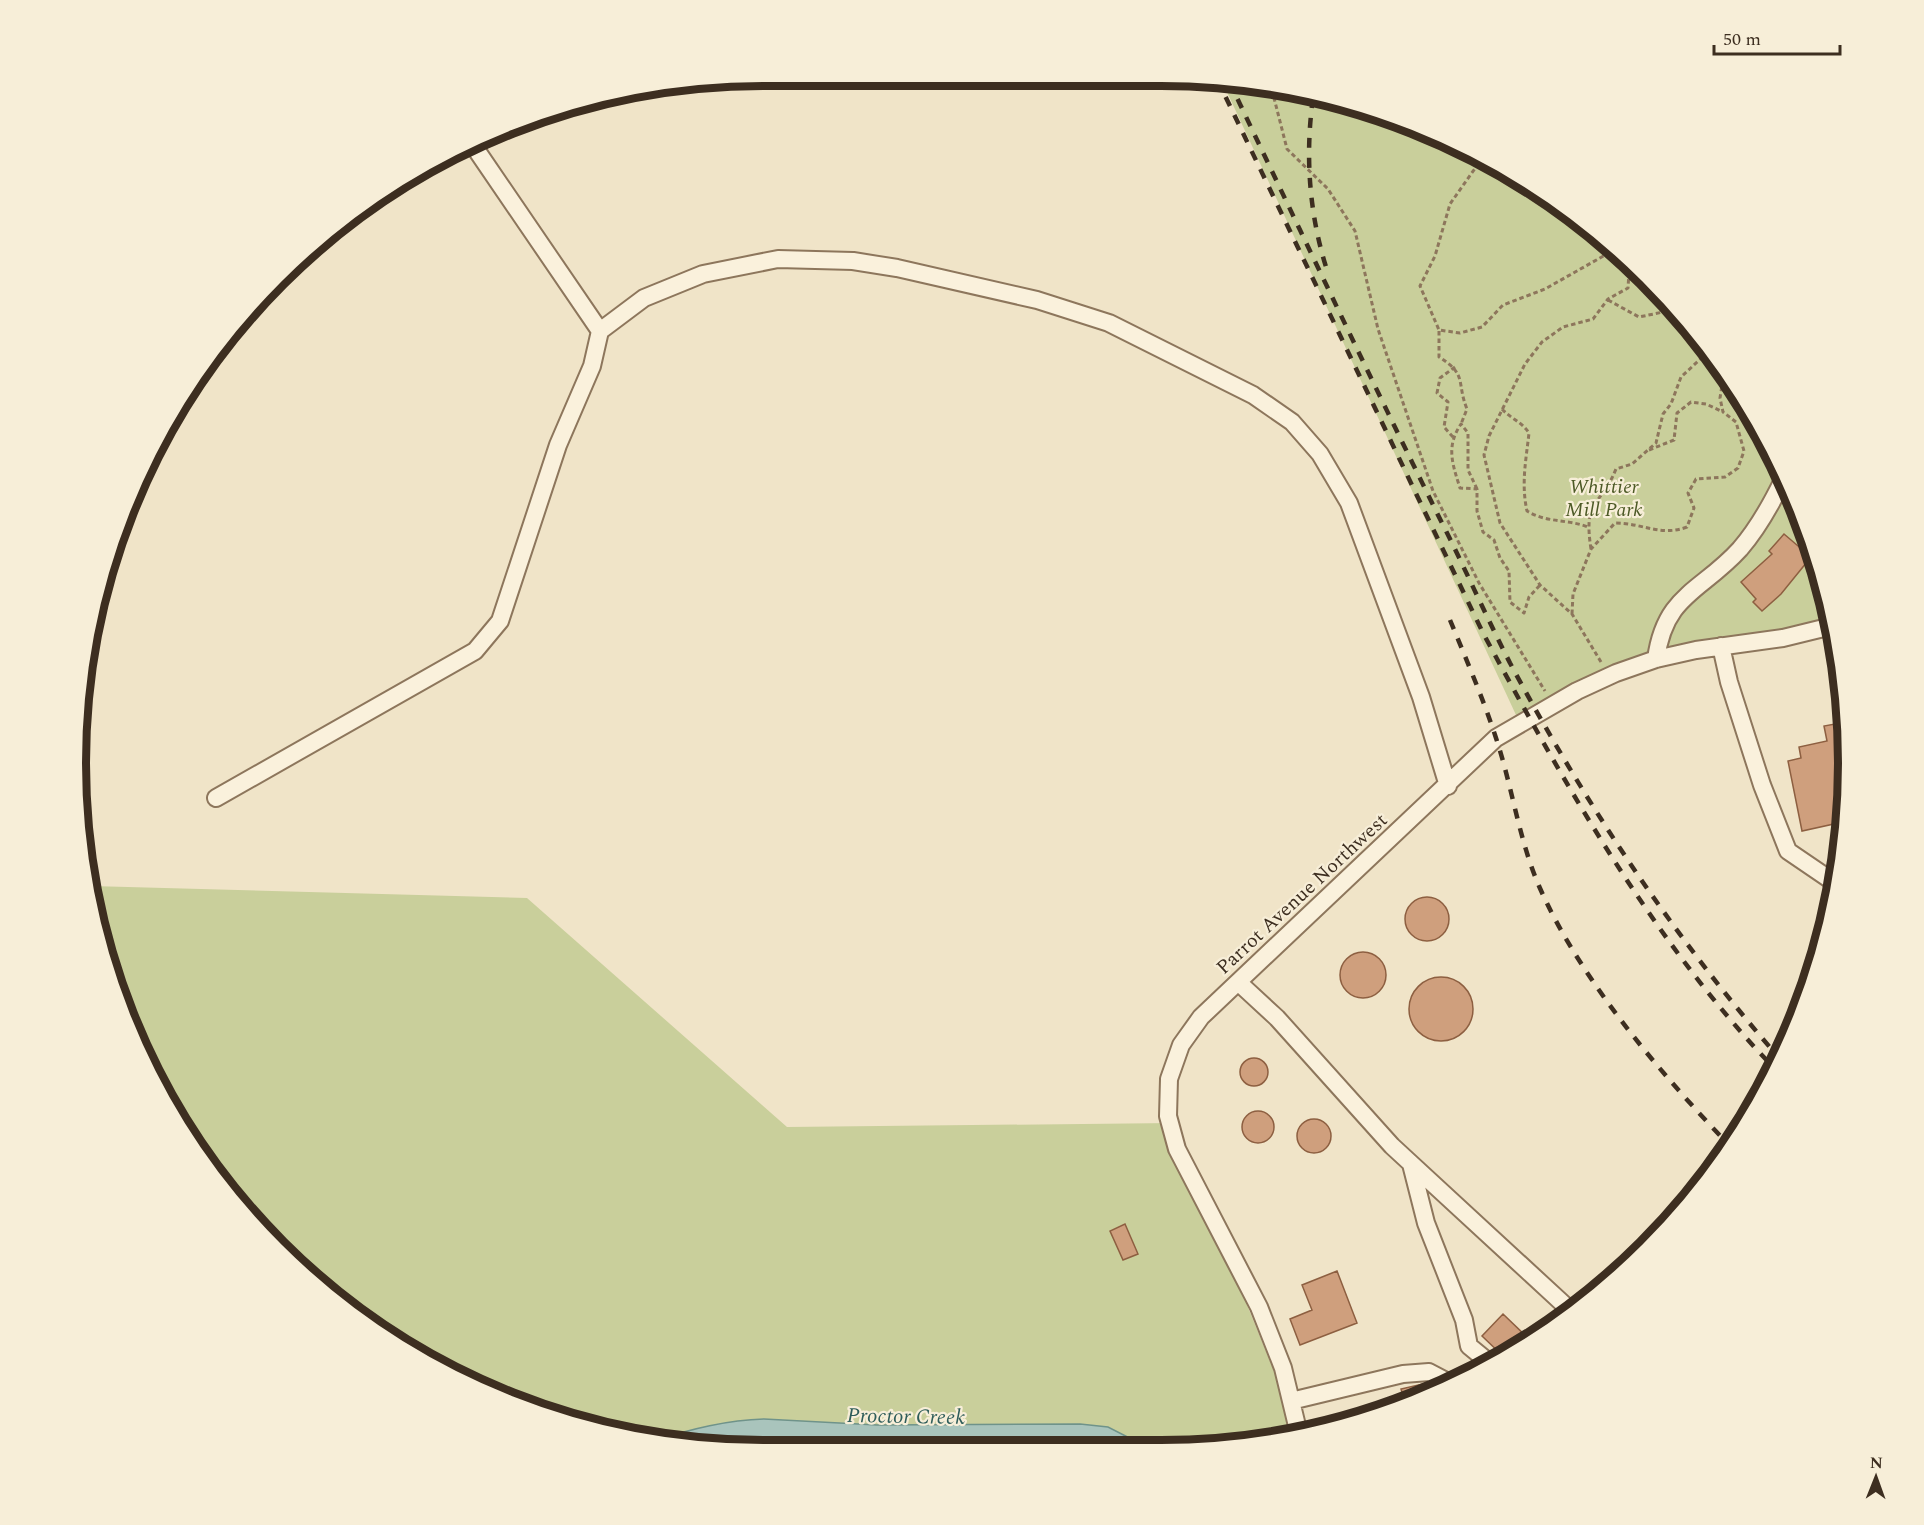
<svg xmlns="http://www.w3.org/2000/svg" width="1924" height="1525" font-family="Spectral,serif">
<rect width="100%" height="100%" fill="#f0e4c8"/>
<path fill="#c9cf9b" d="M1221 79 1383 112 1506 167 1615 245 1679 309 1757 418 1812 541 1831 621 1659 660 1516 715Z
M91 886 527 898 787 1127 1173 1123 1298 1430 1207 1448 762 1450 629 1437 499 1398 380 1334 246 1216 167 1107 99 941Z"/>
<path fill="#a9c4bc" stroke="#6f938a" stroke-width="1.5" d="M764 1419 877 1425 1080 1424 1108 1427 1151 1449 864 1444 745 1439 715 1445 656 1440C692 1429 727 1420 764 1419Z"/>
<path fill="#cf9f7d" stroke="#8d5f41" stroke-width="1.5" d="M1784 534 1811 557 1781 594 1762 611 1753 602 1756 599 1741 582 1772 554 1769 551Z
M1840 723 1846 749 1848 807 1839 851 1834 824 1802 831 1788 761 1801 758 1799 747 1827 741 1824 726Z
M1405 919a22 22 0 1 1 44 0a22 22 0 1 1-44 0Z
M1340 975a23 23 0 1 1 46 0a23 23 0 1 1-46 0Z
M1409 1009a32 32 0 1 1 64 0a32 32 0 1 1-64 0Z
M1240 1072a14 14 0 1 1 28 0a14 14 0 1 1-28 0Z
M1242 1127a16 16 0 1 1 32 0a16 16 0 1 1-32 0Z
M1297 1136a17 17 0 1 1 34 0a17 17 0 1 1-34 0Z
M1125 1224 1138 1254 1123 1260 1110 1231Z
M1337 1271 1357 1323 1300 1345 1290 1319 1312 1310 1302 1285Z
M1503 1314 1530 1340 1505 1358 1482 1336Z
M1427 1383 1438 1388 1405 1403 1401 1389Z"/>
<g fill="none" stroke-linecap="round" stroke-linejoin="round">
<g stroke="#8d765c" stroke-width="20">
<path id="minor" d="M473 145 600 331
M1721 646 1729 682 1762 785 1788 851 1835 883
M1656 659C1665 594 1701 592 1740 549 1759 527 1772 503 1784 478
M216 798 475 651 500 621 558 445 592 366 600 331 644 298 703 274 778 259 853 261 897 268 1037 300 1109 323 1253 395 1292 422 1320 454 1349 503 1421 697 1448 786
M1238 982 1277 1018 1392 1146 1571 1311
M1411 1164 1426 1223 1464 1320 1469 1346 1491 1364
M1291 1401 1403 1374 1429 1372 1450 1383
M1298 1430 1283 1368 1259 1307 1177 1149 1168 1116 1169 1079 1181 1045 1201 1017 1496 738 1577 691 1616 673 1656 659 1696 650 1783 638 1832 626"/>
</g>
<path stroke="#8d765c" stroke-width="3" stroke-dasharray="4.5 3" stroke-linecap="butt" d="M1272 90 1287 149 1328 189 1355 231 1378 329 1433 491 1479 583 1545 691
M1483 157 1450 204 1435 256 1420 286 1439 330 1460 333 1482 327 1503 305 1545 289 1607 254
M1608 300 1639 317 1678 309
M1439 331V357C1468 375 1456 382 1467 409L1461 424
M1502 409C1511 419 1521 421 1529 433 1526 460 1521 484 1527 511 1547 523 1567 519 1588 527
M1453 437 1444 427 1448 402 1437 393 1440 378 1455 367
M1649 450 1674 440 1677 413 1691 402 1706 404 1723 412
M1477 489 1468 470V433L1461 424C1446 446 1452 463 1460 488L1477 489V511L1483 532 1494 540 1500 558 1509 571 1510 602 1524 613 1529 597 1540 585
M1591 549C1583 498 1600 508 1616 469L1632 464 1656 443 1663 414 1671 404 1681 377 1709 351
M1572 614 1573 594 1591 549 1615 523C1643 523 1660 537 1687 527L1694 508 1688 493 1696 479 1725 477 1738 468 1744 451 1736 422 1723 412 1720 398 1724 373
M1601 662 1572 614 1540 585 1500 523 1484 455 1489 436 1525 364 1542 342 1563 327 1593 319 1608 299 1628 288 1629 272 1607 254 1619 250"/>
<use href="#minor" stroke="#faf1dc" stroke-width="16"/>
<path stroke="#3d2e20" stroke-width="4.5" stroke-dasharray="10 10" stroke-linecap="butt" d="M1217 79 1483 633C1565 785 1655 945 1776 1070
M1229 81C1298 226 1367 371 1438 515 1463 564 1485 614 1510 663 1586 805 1674 938 1781 1060
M1313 98C1305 155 1309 214 1327 270
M1450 620C1466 659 1483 698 1496 738 1512 786 1519 840 1539 886 1579 978 1660 1073 1729 1145"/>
</g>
<g text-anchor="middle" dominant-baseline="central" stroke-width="4.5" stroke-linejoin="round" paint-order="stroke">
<g font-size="20" font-style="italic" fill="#4d5a26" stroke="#f7eed8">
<text x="1604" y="487">Whittier<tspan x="1604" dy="23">Mill Park</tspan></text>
</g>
<g font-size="20" fill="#3d2e20" stroke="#f7eed8">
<text transform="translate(1302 894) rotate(-43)">Parrot Avenue Northwest</text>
</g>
<g font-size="21" font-style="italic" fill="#2f5d5a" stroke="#f7eed8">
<text transform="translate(906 1417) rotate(1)">Proctor Creek</text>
</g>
</g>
<path d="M0 0H1924V1525H0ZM763 86H1161A677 677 0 0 1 1838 763V763A677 677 0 0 1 1161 1440H763A677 677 0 0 1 86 763V763A677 677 0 0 1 763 86Z" fill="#f7eed8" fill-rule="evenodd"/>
<path fill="none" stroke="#3d2e20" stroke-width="8" d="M763 86H1161A677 677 0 0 1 1838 763V763A677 677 0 0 1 1161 1440H763A677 677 0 0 1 86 763V763A677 677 0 0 1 763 86Z"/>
<g transform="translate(1876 1477) rotate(1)" stroke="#f7eed8" stroke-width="4.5" paint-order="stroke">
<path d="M0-4.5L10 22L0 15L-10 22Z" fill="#3d2e20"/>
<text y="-9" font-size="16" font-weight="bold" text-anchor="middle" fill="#3d2e20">N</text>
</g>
<path d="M1714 45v9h126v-9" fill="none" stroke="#3d2e20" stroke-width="3"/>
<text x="1723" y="45" font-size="18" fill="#3d2e20" stroke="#f7eed8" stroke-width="4.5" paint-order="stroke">50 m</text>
</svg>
